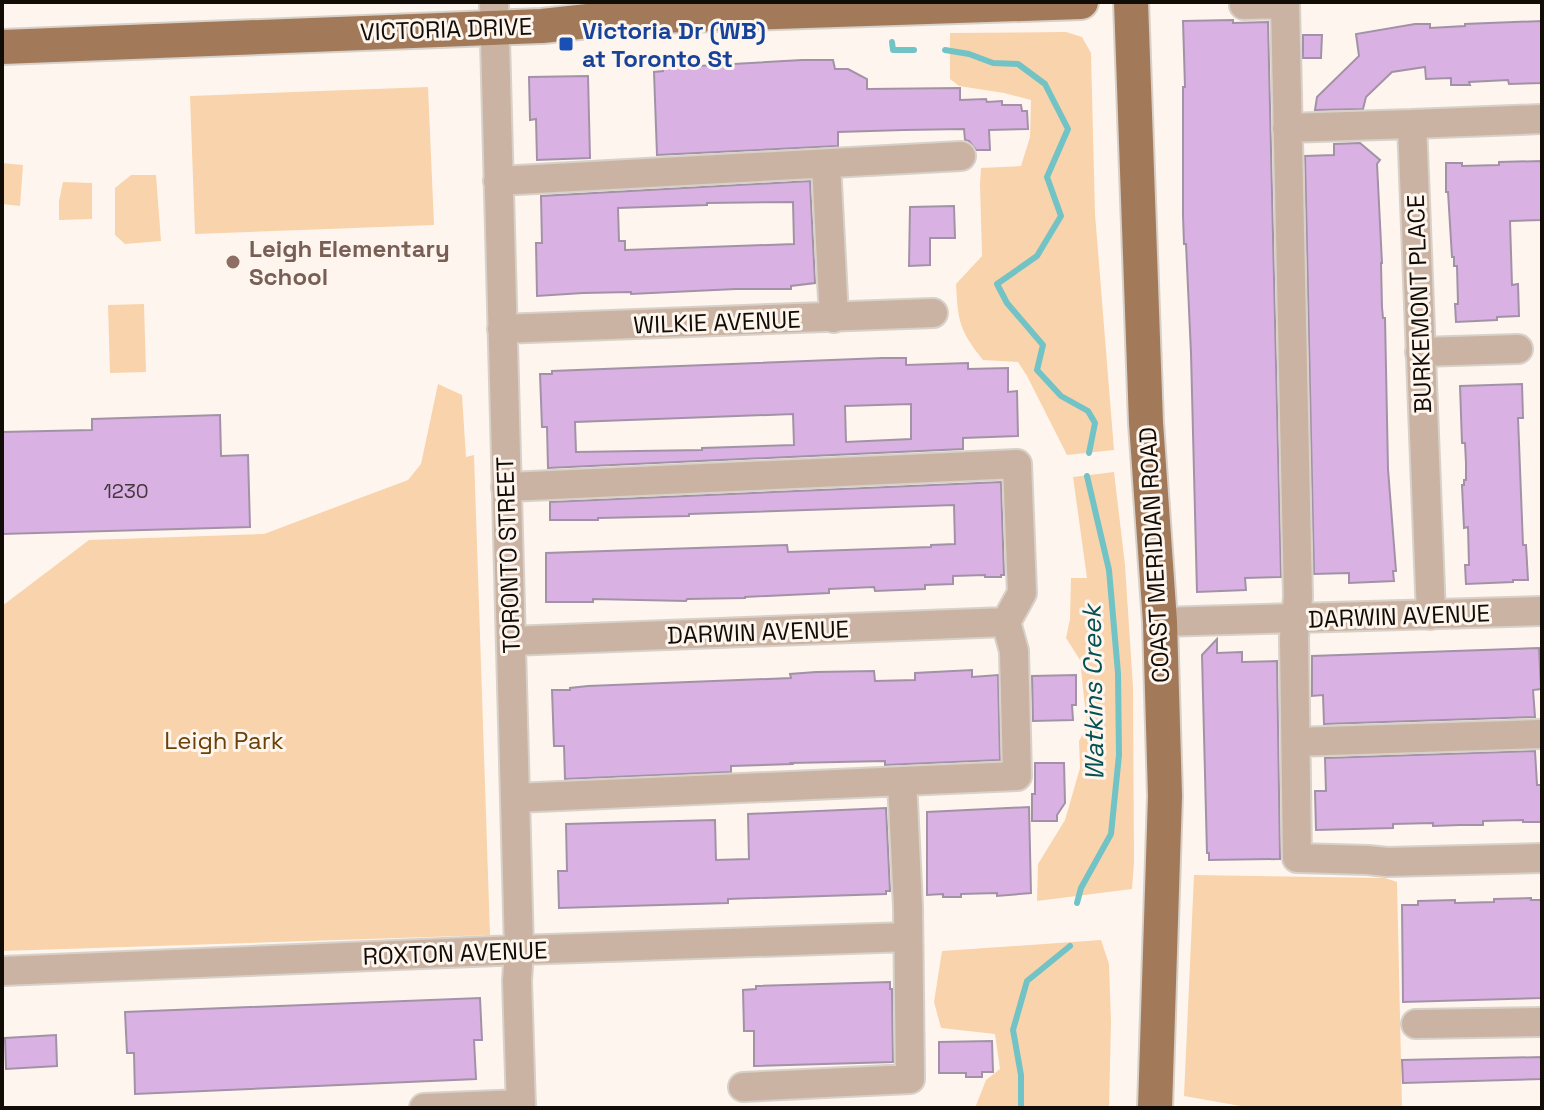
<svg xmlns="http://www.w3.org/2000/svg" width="1544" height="1110" font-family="'Space Grotesk',sans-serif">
<rect width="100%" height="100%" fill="#fef6ee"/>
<path fill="#f9d3ac" d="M1066 32 1082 37 1091 53 1095 214 1114 450 1067 455 1027 376 1018 362 983 360C959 330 958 321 956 284L982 256 980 184 981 168 1021 166 1030 137 1031 100 1004 93 959 86 950 79V33Z
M428 87 434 225 195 234 190 96Z
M2 163 23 165 20 206 2 204Z
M131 175H156L161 241 125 244 115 235V188Z
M63 182 92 183V219L59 220V201Z
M144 304 146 372 110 373 108 305Z
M438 384 462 395 466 457 474 455 490 935 2 951V606L89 540 264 534 408 480 421 464Z
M1114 472 1125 565 1133 687 1134 862 1132 889 1037 901 1038 864 1065 820 1080 768 1079 741 1087 726 1080 660 1066 638 1070 619 1071 578H1087L1073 477Z
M1194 875 1385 878 1397 882 1402 1108H1252L1184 1096Z
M1101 940 1109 964 1111 1022 1109 1108H975L986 1080 1000 1069 995 1034 941 1028 934 1002 942 951Z"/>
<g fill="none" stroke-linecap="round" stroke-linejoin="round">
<path stroke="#72c3c6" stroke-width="6" d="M892 42 893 50H914
M945 50 969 54 993 63 1018 64 1045 84 1068 129 1047 177 1061 216 1037 256 997 284 1007 303 1043 345 1037 370 1061 396 1088 411 1095 423 1089 453
M1077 903 1081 888 1111 834 1119 755 1118 673 1109 570 1087 476
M1021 1108V1075L1013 1030 1027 981 1070 946"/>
</g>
<path fill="#d9b2e3" stroke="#a392a7" stroke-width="2" fill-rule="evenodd" d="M1233 20V23L1268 22 1281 577 1245 578 1246 590 1197 592 1191 353 1186 244H1184L1183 215V87H1185L1183 21Z
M1542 21V83L1509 84 1508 80 1469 82 1470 85H1451V78L1426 79 1425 67 1392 72 1366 97 1363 109 1315 110 1317 97 1359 56 1356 34 1415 24H1430V28L1465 26V24Z
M1303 35H1322L1321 58H1303Z
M802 60H833L835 69H848L867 79V89L960 88V100L986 99 987 102 1002 101V105H1021L1022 111H1027L1028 129 989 130 990 150H976L969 141 965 140 964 129 904 130 838 132V146L657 155 654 72 663 71V68Z
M588 76 590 158 537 160 536 119 530 120 529 77Z
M1360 143 1380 160 1377 164 1382 263H1381L1382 307 1383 318H1385L1388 469 1396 571H1393L1394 581 1349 583V573L1314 574 1305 156 1334 155V144Z
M1542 161V220L1510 221 1512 285 1518 284 1519 316 1497 317V320L1456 322 1455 304H1458L1457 266H1454V257H1452L1448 192H1446V163H1462V166L1499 165V162Z
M810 181 815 283 791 286V289H736L631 294V292L583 293 537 296 536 243H542L541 196ZM793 202 794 244 625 250V241H619L618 208 707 205V203Z
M954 206 955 238H930V265L909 266 910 207Z
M882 358H906V365L968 363V369L1008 368V392L1017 391 1018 436 963 438V449L548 468 547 427H542L540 374H552V371ZM911 404V439L846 442 845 406ZM793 414 794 445 702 448V450L576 452 575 422Z
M1522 384 1523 418H1518L1523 545H1526L1528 580H1513V582L1466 584 1465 565H1469L1468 527 1464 528 1462 485H1464V480H1466V463L1465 443H1462L1460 386Z
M220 415 221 456 248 455 250 527 2 534V432L92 430V419Z
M1001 482 1004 575H1001V577H985V575L953 576V584L925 585V589L875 591 874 587 829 589V593L745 597V598L687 599 686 601 593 599V602H546V553L787 545 788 552 931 547V545L955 544 954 505 689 514V516L598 518V520H550V502Z
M1217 639V653L1242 652V662L1277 661 1280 859 1209 860V853H1207L1202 655Z
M1539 648 1541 689 1533 690 1535 717 1324 724 1323 695 1312 696V656Z
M972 670V677L998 675 1000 760 885 765V761L791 763 792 764 731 766V772L565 779 564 746H554L552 690H570V688L588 686 791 678 790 674 816 672 874 671 875 681 915 680V673Z
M1076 675V705H1072L1073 720 1033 721 1032 676Z
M1535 751 1537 785H1542V822H1523V820L1483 821V825H1460L1433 826V823L1393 824V828L1316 830 1315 791H1326L1325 758Z
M1035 763H1064L1065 803 1057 815V821H1032V794H1035Z
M1029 807 1031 893 997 896V893L961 894V897H943V894L927 895V812Z
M886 808 890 891H886V894L728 899V903L559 908 558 871H567L566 824 715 820 716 860 749 859 748 814Z
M1531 898V900H1542V998L1403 1002 1402 905H1418V901L1455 900V903L1494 902V899Z
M890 982V989H892L893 1062 754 1066V1031H744L743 990 756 989V986Z
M480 998 482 1040H474L476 1079 135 1094 134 1053H127L125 1012Z
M56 1035 57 1066 6 1069 5 1038Z
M992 1041 993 1072H982V1077H966V1073H939V1042Z
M1542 1057V1079L1403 1083 1402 1060Z"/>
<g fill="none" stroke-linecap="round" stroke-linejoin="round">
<g stroke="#d8d1c9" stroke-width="32">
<path id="minor" d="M494 2 519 950 517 981 521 1108
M1285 4 1298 597 1294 637 1297 858 1368 860 1387 862 1542 858
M1244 5 1285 4V2
M1287 128 1412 124
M826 164 834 318
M498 181 961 156
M502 329 933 313
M1420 352 1518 349
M506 487 1017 464 1022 593 1006 622 1014 651 1017 776 515 798
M1431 615 1412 124 1542 119
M1160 622 1542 611
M511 641 1006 622
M1296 742 1542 734
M2 971 519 950 908 937
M1416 1024 1542 1022
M743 1087 910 1079 908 907 902 781
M424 1108 521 1104"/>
</g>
<g stroke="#d8d1c9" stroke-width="38">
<path id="major" d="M1131 2 1146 423 1160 622 1165 796 1155 1108
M2 47 542 26 625 17 1081 2"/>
</g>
<use href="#minor" stroke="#cab3a2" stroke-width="28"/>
<use href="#major" stroke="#a27a5a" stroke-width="34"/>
</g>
<rect fill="#1a4fb4" stroke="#fef6ee" stroke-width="3" x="558" y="36" width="16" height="16" rx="4"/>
<circle fill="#8d6e63" stroke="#fef6ee" stroke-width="3" cx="233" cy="262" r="8"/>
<g text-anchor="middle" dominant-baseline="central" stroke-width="6" stroke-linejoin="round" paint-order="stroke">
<g font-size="20" fill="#44363d">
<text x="126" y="491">1230</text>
</g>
<g font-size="24" fill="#120c06" stroke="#fef6ee">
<text transform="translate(446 29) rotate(-2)">VICTORIA DRIVE</text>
<text transform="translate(1419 304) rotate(-92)">BURKEMONT PLACE</text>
<text transform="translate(717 322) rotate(-2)">WILKIE AVENUE</text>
<text transform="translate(508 555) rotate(-92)">TORONTO STREET</text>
<text transform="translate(1154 555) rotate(-93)">COAST MERIDIAN ROAD</text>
<text transform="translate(1399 616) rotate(-2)">DARWIN AVENUE</text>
<text transform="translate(758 632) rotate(-2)">DARWIN AVENUE</text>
<text transform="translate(455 953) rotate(-2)">ROXTON AVENUE</text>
</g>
<g font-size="24" font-weight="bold" fill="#164399" stroke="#fef6ee" text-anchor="start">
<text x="582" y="30">Victoria Dr (WB)<tspan x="582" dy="28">at Toronto St</tspan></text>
</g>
<g font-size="24" font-weight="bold" fill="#785e54" stroke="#fef6ee" text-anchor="start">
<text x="249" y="248">Leigh Elementary<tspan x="249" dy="28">School</tspan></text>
</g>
<g font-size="24" fill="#6a4107" stroke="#fef6ee">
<text x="224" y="740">Leigh Park</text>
</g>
<g font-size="26" font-style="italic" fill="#045053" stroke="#fef6ee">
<text transform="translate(1093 693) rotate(-91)">Watkins Creek</text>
</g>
</g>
<rect width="1544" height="1110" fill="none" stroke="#120c06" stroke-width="8"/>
</svg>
